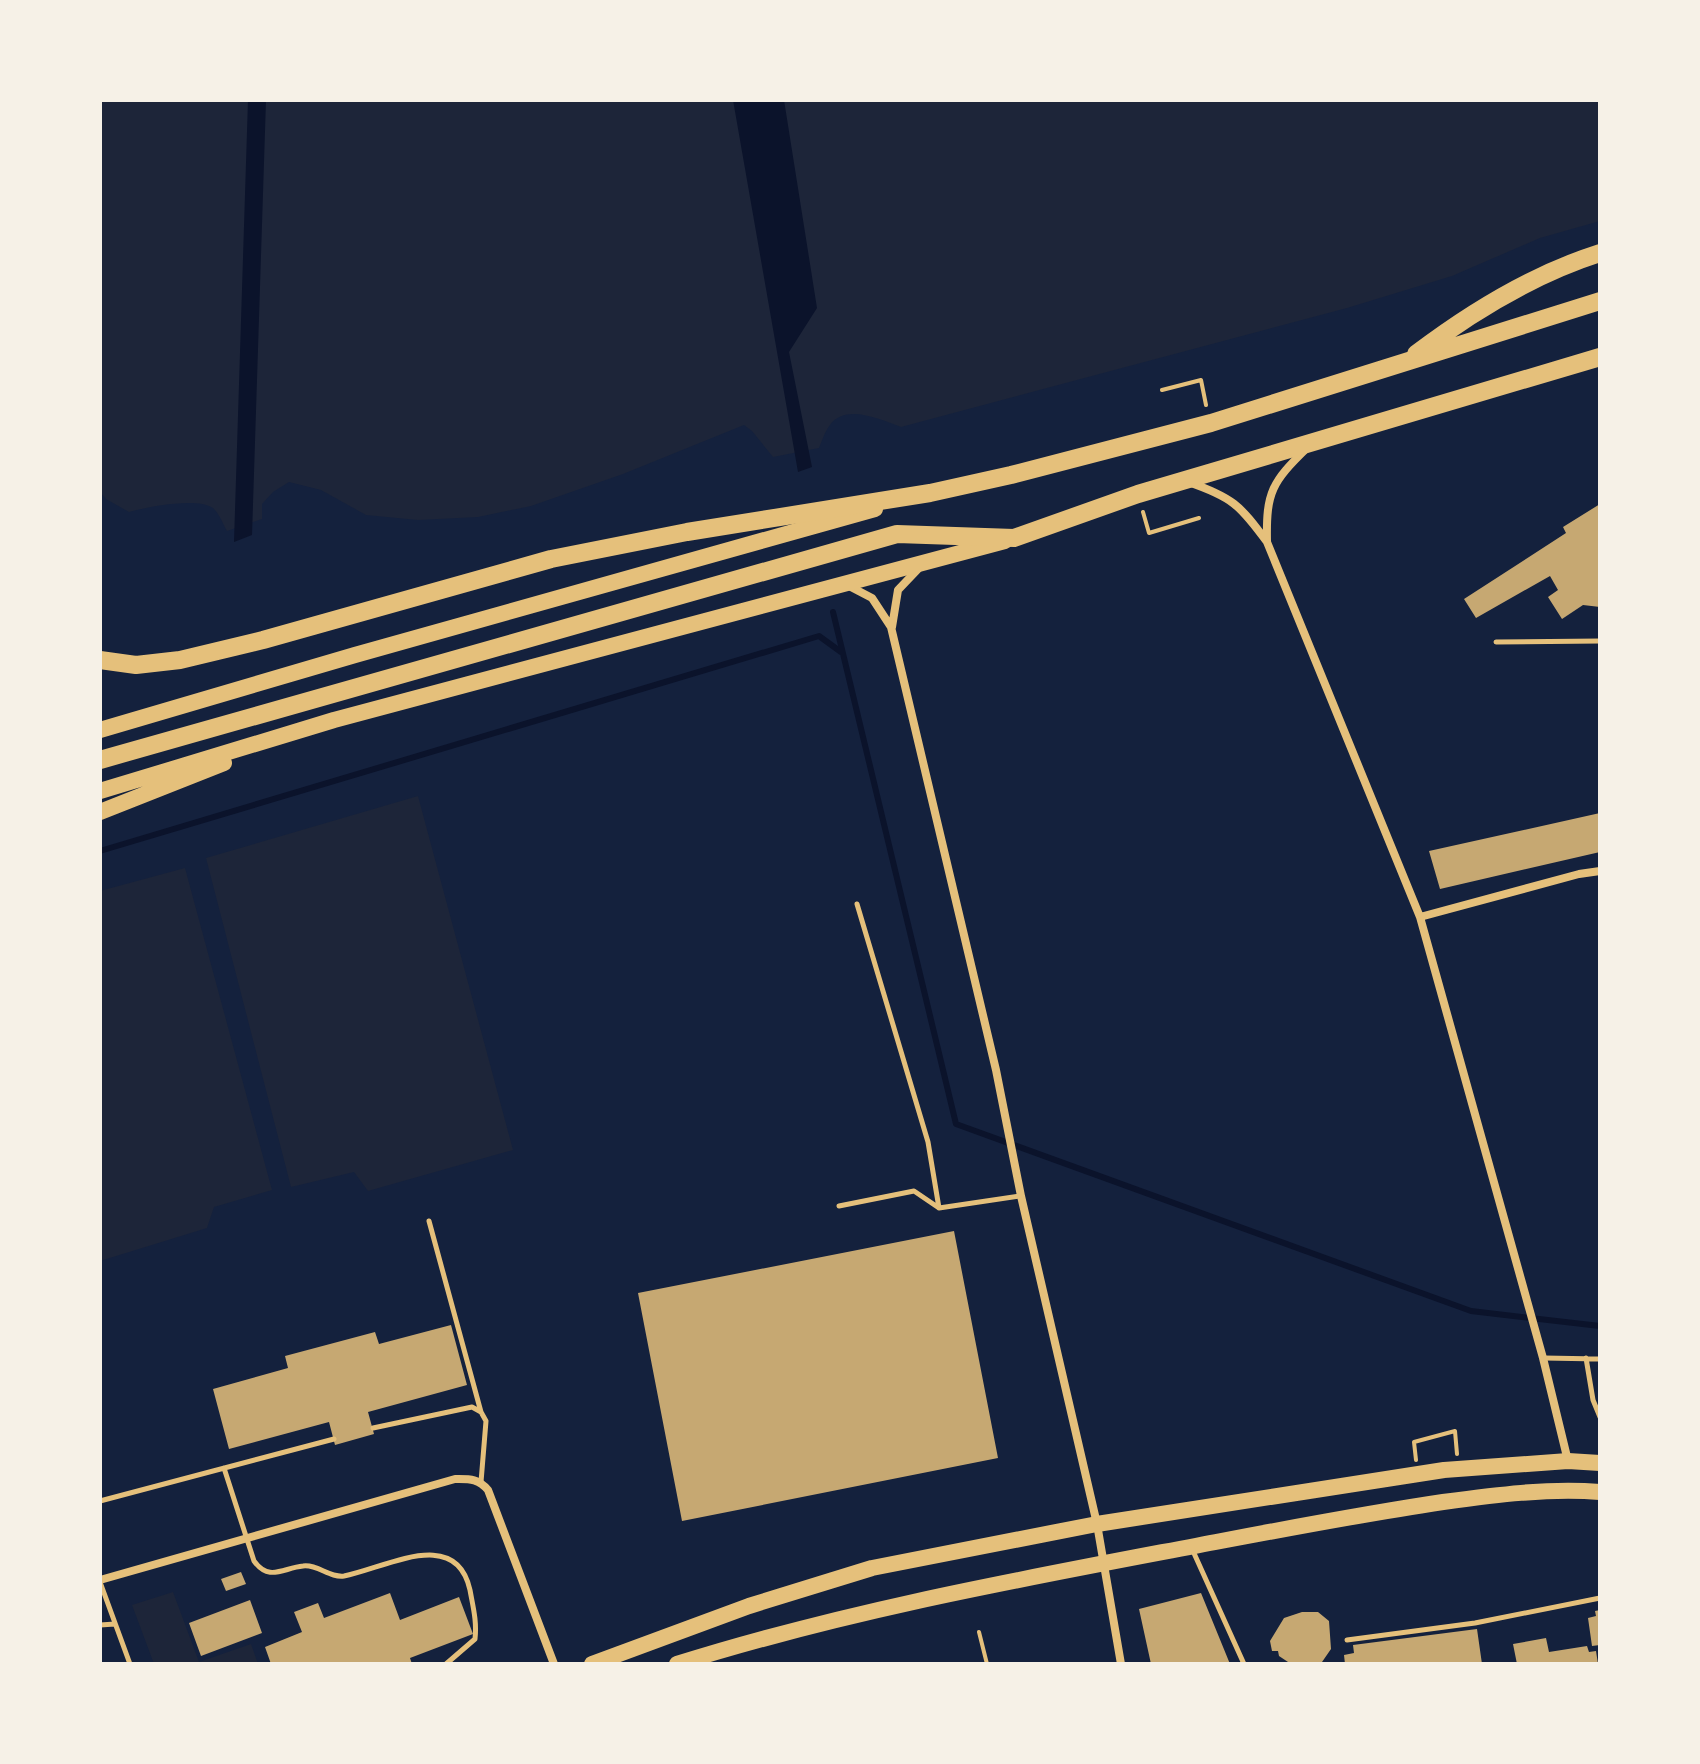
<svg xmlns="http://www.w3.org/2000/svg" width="1700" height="1764" font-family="Quicksand,sans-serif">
<rect width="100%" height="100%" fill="#14213d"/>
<path fill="#1d2539" d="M100 100H1600V221L1540 238 1452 276 1347 308 901 427C881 420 846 403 830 425 825 431 822 441 819 448L773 457 752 431 744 425 623 474 531 506 478 517 418 520 366 515 321 490 289 482 273 492 262 504V519L227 531C223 524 219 513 213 508 196 497 148 507 129 512L106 499 100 492Z
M418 796 513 1150 368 1191 354 1172 291 1187 206 858Z
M185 868 272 1190 214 1207 207 1228 100 1261V891Z
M173 1592 199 1662 251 1644 258 1664H154L132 1605Z"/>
<path fill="#0b132b" d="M248 100H266L252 535 234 542Z
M733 100H784L817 308 789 352 812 467 798 472Z"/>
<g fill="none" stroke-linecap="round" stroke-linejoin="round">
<path stroke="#0b132b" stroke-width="6" d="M833 612 956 1124 1471 1311 1600 1326
M100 851 819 636 841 652"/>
</g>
<path fill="#c6a872" d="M1600 504V607L1583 605 1562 619 1548 597 1558 590 1550 576 1476 618 1464 599 1566 533 1563 527Z
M1600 813V852L1440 889 1429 851Z
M954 1231 998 1458 682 1521 638 1293Z
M451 1325 467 1385 368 1412 374 1434 335 1445 329 1422 229 1449 213 1389 288 1368 285 1356 375 1332 379 1344Z
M241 1572 246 1584 226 1591 221 1579Z
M390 1593 400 1620 459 1597 473 1634 410 1658 412 1664H271L265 1647 302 1632 294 1612 318 1603 324 1618Z
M1201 1593 1230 1664H1151L1139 1609Z
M250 1600 262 1633 201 1656 189 1623Z
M1600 1610V1645L1592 1646 1588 1618 1596 1616 1595 1611Z
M1302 1612H1318L1329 1621 1331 1649 1322 1662 1291 1664 1279 1656 1278 1651H1272L1270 1641 1284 1618Z
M1477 1629 1482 1664H1345L1344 1655 1354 1653 1353 1645Z
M1546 1638 1549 1652 1587 1646 1589 1652 1596 1651 1598 1664H1517L1513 1644Z"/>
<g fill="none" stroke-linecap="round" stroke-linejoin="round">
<path stroke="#e5c07b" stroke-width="4" d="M1162 390 1201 380 1206 405
M1143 512 1149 533 1199 518
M1416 1460 1414 1442 1455 1431 1457 1454
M979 1632 987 1664"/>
<path stroke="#e5c07b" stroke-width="5" d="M1496 642 1600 641
M857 904 928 1142 939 1208
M839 1206 914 1191 939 1208 1020 1196
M429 1221 481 1412
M1544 1358 1600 1359
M1586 1358 1593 1400 1600 1417
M373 1428 472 1407 481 1412 486 1421 481 1482
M224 1468 254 1561C269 1582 283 1568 303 1566 317 1564 330 1578 344 1576 386 1568 456 1526 470 1590 473 1607 477 1621 475 1639L446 1664
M100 1501 334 1439
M1193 1551 1244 1664
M100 1582 130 1664
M100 1625 115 1624
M1347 1640 1475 1623 1600 1598"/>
<path stroke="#e5c07b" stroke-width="8" d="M1188 482C1232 497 1240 505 1267 542L1420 917 1543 1358 1568 1461
M1267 541C1266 492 1272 482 1307 448
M849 586 872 598 891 627 996 1070 1021 1196 1097 1524 1121 1664
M892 627 898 590 918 569
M1420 917 1579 874 1600 871
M100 1580 455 1479C469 1479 478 1478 488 1490L554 1664"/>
<path stroke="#e5c07b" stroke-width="16" d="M592 1664 749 1606 872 1568 1097 1524 1444 1470 1568 1461 1600 1463
M677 1664C855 1608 1038 1576 1221 1541 1295 1527 1369 1513 1443 1502 1495 1495 1547 1488 1600 1492"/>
<path stroke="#e5c07b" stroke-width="16" d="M100 730 355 655 875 509
M100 791 334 720 1005 541
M100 812 224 763"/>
<path stroke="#e5c07b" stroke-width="18" d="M1416 354C1470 313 1534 274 1600 253
M100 660 136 665 180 660 263 640 551 559 687 532 930 493 1011 475 1211 423 1600 301
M100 760 897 534 1014 538 1138 494 1600 357"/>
</g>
<rect width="1700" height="1764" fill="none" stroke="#f6f1e7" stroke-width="204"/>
</svg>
